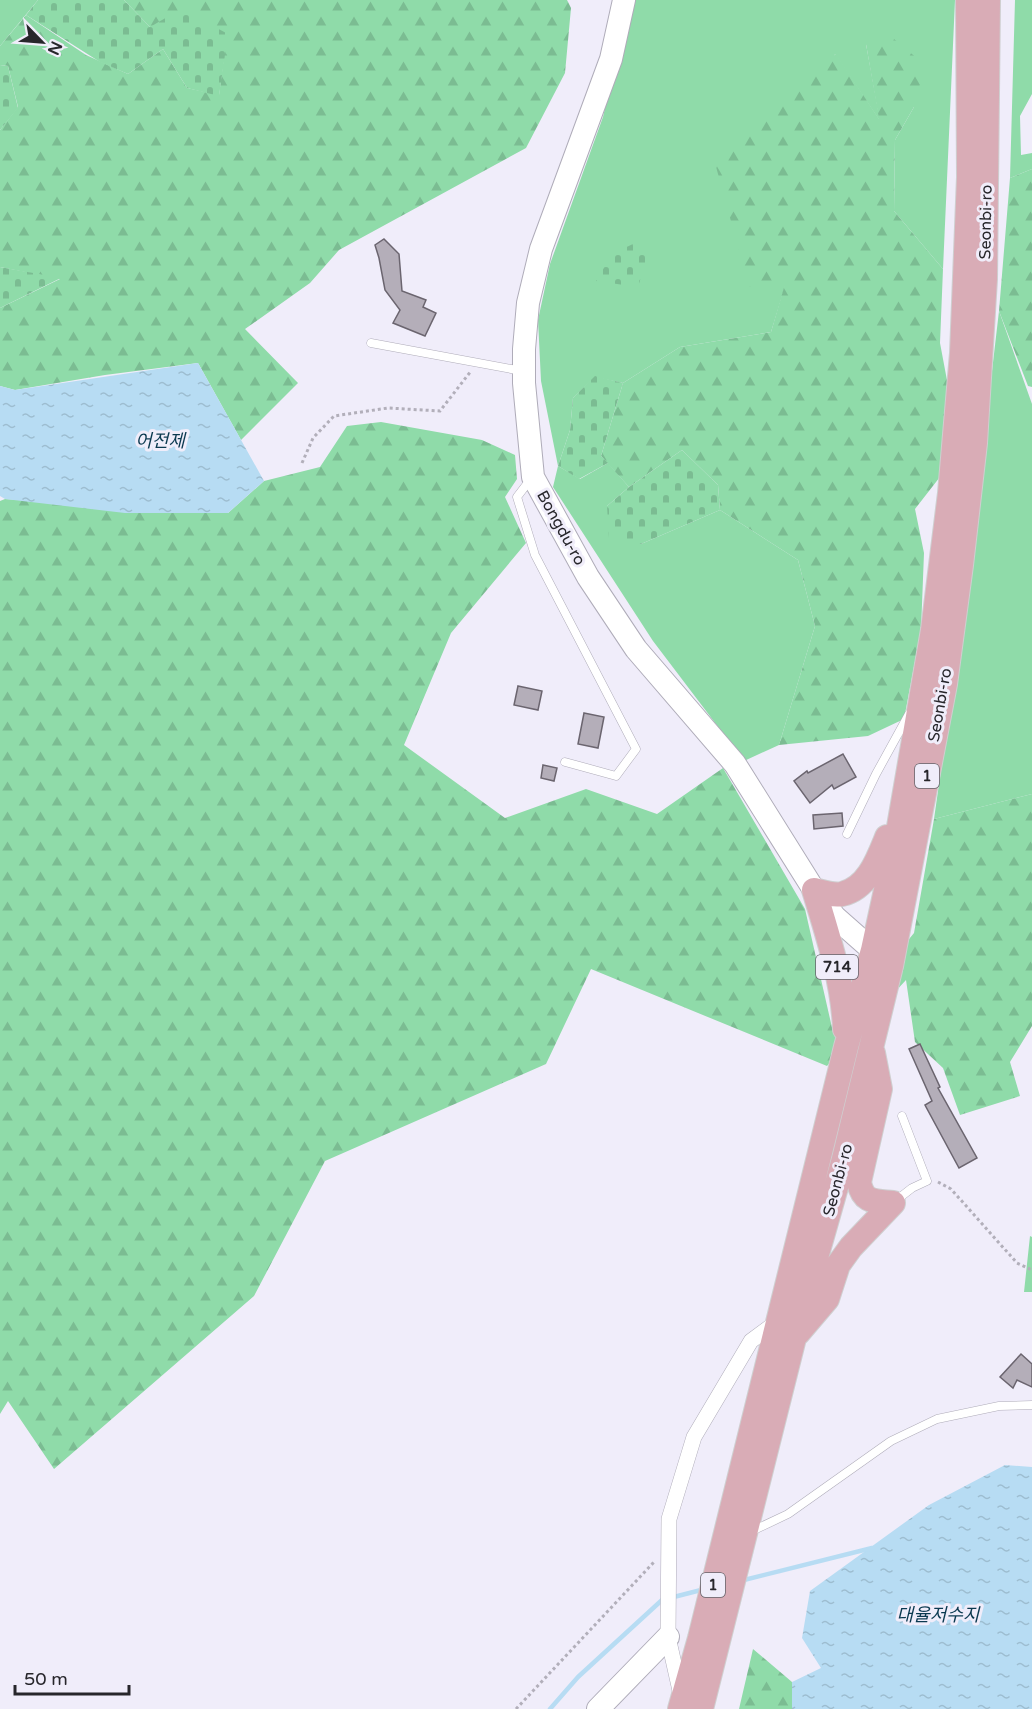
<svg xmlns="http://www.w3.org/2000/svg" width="1032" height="1709" font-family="'Varela Round','Noto Sans KR',sans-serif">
<defs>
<pattern id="forest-firs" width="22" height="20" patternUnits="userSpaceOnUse" patternTransform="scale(1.5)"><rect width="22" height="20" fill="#8fdba9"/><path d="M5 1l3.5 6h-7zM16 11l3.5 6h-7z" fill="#7bbc92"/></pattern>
<pattern id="cemetery-stones" width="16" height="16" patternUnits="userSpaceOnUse" patternTransform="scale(1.5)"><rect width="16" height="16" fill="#8fdba9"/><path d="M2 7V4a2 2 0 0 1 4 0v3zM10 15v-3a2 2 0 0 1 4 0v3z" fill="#7bbc92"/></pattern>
<pattern id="water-ripples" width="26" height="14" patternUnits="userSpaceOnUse" patternTransform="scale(1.5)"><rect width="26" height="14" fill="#b7dcf3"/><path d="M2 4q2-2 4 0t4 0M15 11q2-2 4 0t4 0" fill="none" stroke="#9dbdd0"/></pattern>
</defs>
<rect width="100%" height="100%" fill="#f0edfa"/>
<path fill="#8fdba9" d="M0 0H38L0 46Z
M630 0H955L943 269 894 211 895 140 914 107 866 44 880 121 835 54 786 283 771 332 680 347 623 383 595 377 573 398 570 430 558 466 580 479 608 463 629 487 607 506 641 544 720 510 798 560 815 626 779 745 744 761 653 641 553 487 558 466 541 381 538 320 550 264 603 117Z
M1015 0H1032V94L1020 116 1021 155 1032 153V169L1010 178Z
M999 311 1032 404V794L934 819 965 603Z
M1030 1236 1032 1237V1292H1024Z"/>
<path fill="url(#forest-firs)" d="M124 0H567L571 8 565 73 526 148 339 250 310 283 245 329 298 383 241 440 198 363 105 375 15 390 0 386V308L60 279 0 267V130L18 107 8 66 0 65V46L26 15 86 55 128 74 163 49 187 88 219 95 227 34 150 27Z
M894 39 925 65 914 107 895 140 894 211 943 269 940 343 949 391 943 473 915 509 924 553 921 630 904 719 868 736 779 745 815 626 798 560 720 510 718 485 682 450 629 487 601 456 623 383 680 347 771 332 785 284 749 287 715 163 766 107 836 54 879 119 866 44Z
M1032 169V387L1028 386 999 311 1010 178Z
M381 422 482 440 515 455 517 479 505 497 526 543 451 633 404 745 505 818 586 789 657 814 723 768 805 909 833 1032 914 933 934 819 1032 794V1026L1010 1062 1020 1096 960 1115 943 1068 915 1042 906 980 827 1066 591 969 546 1064 325 1161 254 1296 54 1469 8 1401 0 1414V501L5 499 228 513 264 481 320 467 347 426Z
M753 1649 792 1682V1709H739Z"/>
<path fill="url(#cemetery-stones)" d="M38 0H124L150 27 181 9 228 34 219 96 187 88 163 49 128 74 100 62 26 15Z
M0 65 8 66 18 108 0 130Z
M635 243 648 253 638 287 596 281 612 254Z
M0 267 61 278 0 308Z
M595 376 623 383 601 456 608 463 579 479 558 466 570 430 573 398Z
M682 450 718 485 720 510 641 544 609 538 607 506 629 487Z"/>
<path fill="url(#water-ripples)" d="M198 363 264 481 228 513H125L5 499 0 496V386L15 390Z
M1005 1465 1032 1467V1709H792V1682L821 1668 802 1638 810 1591 929 1505Z"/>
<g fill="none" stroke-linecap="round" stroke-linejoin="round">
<path stroke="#b7dcf3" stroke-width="4.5" d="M740 1581 872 1548
M550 1709 578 1677 662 1600 705 1589"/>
</g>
<path fill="#b4aeb9" stroke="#6b656f" stroke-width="1.5" d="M384 239 399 254 402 291 426 300 423 307 436 313 425 336 393 323 400 310 385 290 379 258 375 245Z
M518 686 542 691 538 710 514 705Z
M584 713 604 717 598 748 578 744Z
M843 754 856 777 834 789 832 785 810 803 794 781 807 771 808 773Z
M543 765 557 768 554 781 541 778Z
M842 813 843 826 814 829 813 815Z
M920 1044 940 1087 938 1088 977 1158 959 1168 925 1105 932 1101 909 1049Z
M1021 1354 1032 1364V1387L1017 1380 1013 1388 1000 1377Z"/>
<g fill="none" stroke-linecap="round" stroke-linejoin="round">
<g stroke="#afacb9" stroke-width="9">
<path id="lane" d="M371 343 522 371
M530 480 517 497 535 555 636 749 616 776 565 762
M847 834 876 774 909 714
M894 1202 912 1188 927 1181 902 1116
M750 1532 788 1514 891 1441 937 1419 999 1406 1032 1405"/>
</g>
<g stroke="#afacb9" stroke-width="16">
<path id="street" d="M681 1695 668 1637 669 1519 694 1437 751 1341 778 1321"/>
</g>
<g stroke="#afacb9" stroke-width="24">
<path id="secondary" d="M624 0 611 59 541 249 528 303 524 349V383L533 477 588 577 636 649 735 764 814 890 835 917 886 962
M598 1709 668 1637"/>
</g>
<g stroke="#cfcfd0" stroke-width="26">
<path id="primary" d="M845 1029C843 981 828 936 814 890 822 892 834 896 842 894 868 888 878 859 887 837
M798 1333 827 1299 838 1265 851 1247 893 1203C874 1201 863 1203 859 1182L880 1089 873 1053
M680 1709 700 1638 846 1047 873 950 896 844 933 630 950 493 962 353 969 177 968 0
M701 1709 800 1314 844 1159 891 966 945 684 961 565 975 443 985 279 988 0"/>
</g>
<path stroke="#b2afba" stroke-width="3" stroke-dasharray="3 3" stroke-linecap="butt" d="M302 463 313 438 334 416 388 408 440 411 471 371
M938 1182 951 1189 1017 1263 1032 1270
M516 1709 654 1562"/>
<use href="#lane" stroke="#fff" stroke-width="8"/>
<use href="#street" stroke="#fff" stroke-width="15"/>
<use href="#secondary" stroke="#fff" stroke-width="22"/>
<use href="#primary" stroke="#d9acb6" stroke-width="24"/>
</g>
<g text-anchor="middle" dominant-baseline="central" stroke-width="6" stroke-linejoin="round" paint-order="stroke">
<g fill="#f0edfa" stroke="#636269" stroke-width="1.5">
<rect x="915" y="764" width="24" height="24" rx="4.5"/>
<rect x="816" y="955" width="42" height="24" rx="4.5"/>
<rect x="701" y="1573" width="24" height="24" rx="4.5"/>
</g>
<g font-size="15" font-weight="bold" fill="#27262b">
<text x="927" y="776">1</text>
<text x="837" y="967">714</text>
<text x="713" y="1585">1</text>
</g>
<g font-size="16" fill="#27262b" stroke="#f0edfa">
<text transform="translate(986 222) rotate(-89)">Seonbi-ro</text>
<text transform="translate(561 528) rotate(61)">Bongdu-ro</text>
<text transform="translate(940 705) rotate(-80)">Seonbi-ro</text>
<text transform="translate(838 1180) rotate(-75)">Seonbi-ro</text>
</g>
<g font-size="18" font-style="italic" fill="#0b3950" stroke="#f0edfa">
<text x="160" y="441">어전제</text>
<text x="938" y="1615">대율저수지</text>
</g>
</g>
<g transform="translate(42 42) rotate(115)" stroke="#f0edfa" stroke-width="4.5" paint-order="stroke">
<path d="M0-4.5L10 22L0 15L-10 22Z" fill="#27262b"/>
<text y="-9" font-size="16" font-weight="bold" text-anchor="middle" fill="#27262b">N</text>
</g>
<path d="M15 1685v9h114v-9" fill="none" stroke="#27262b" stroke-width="3"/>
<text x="24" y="1685" font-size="18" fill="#27262b" stroke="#f0edfa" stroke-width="4.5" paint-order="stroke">50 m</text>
</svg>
